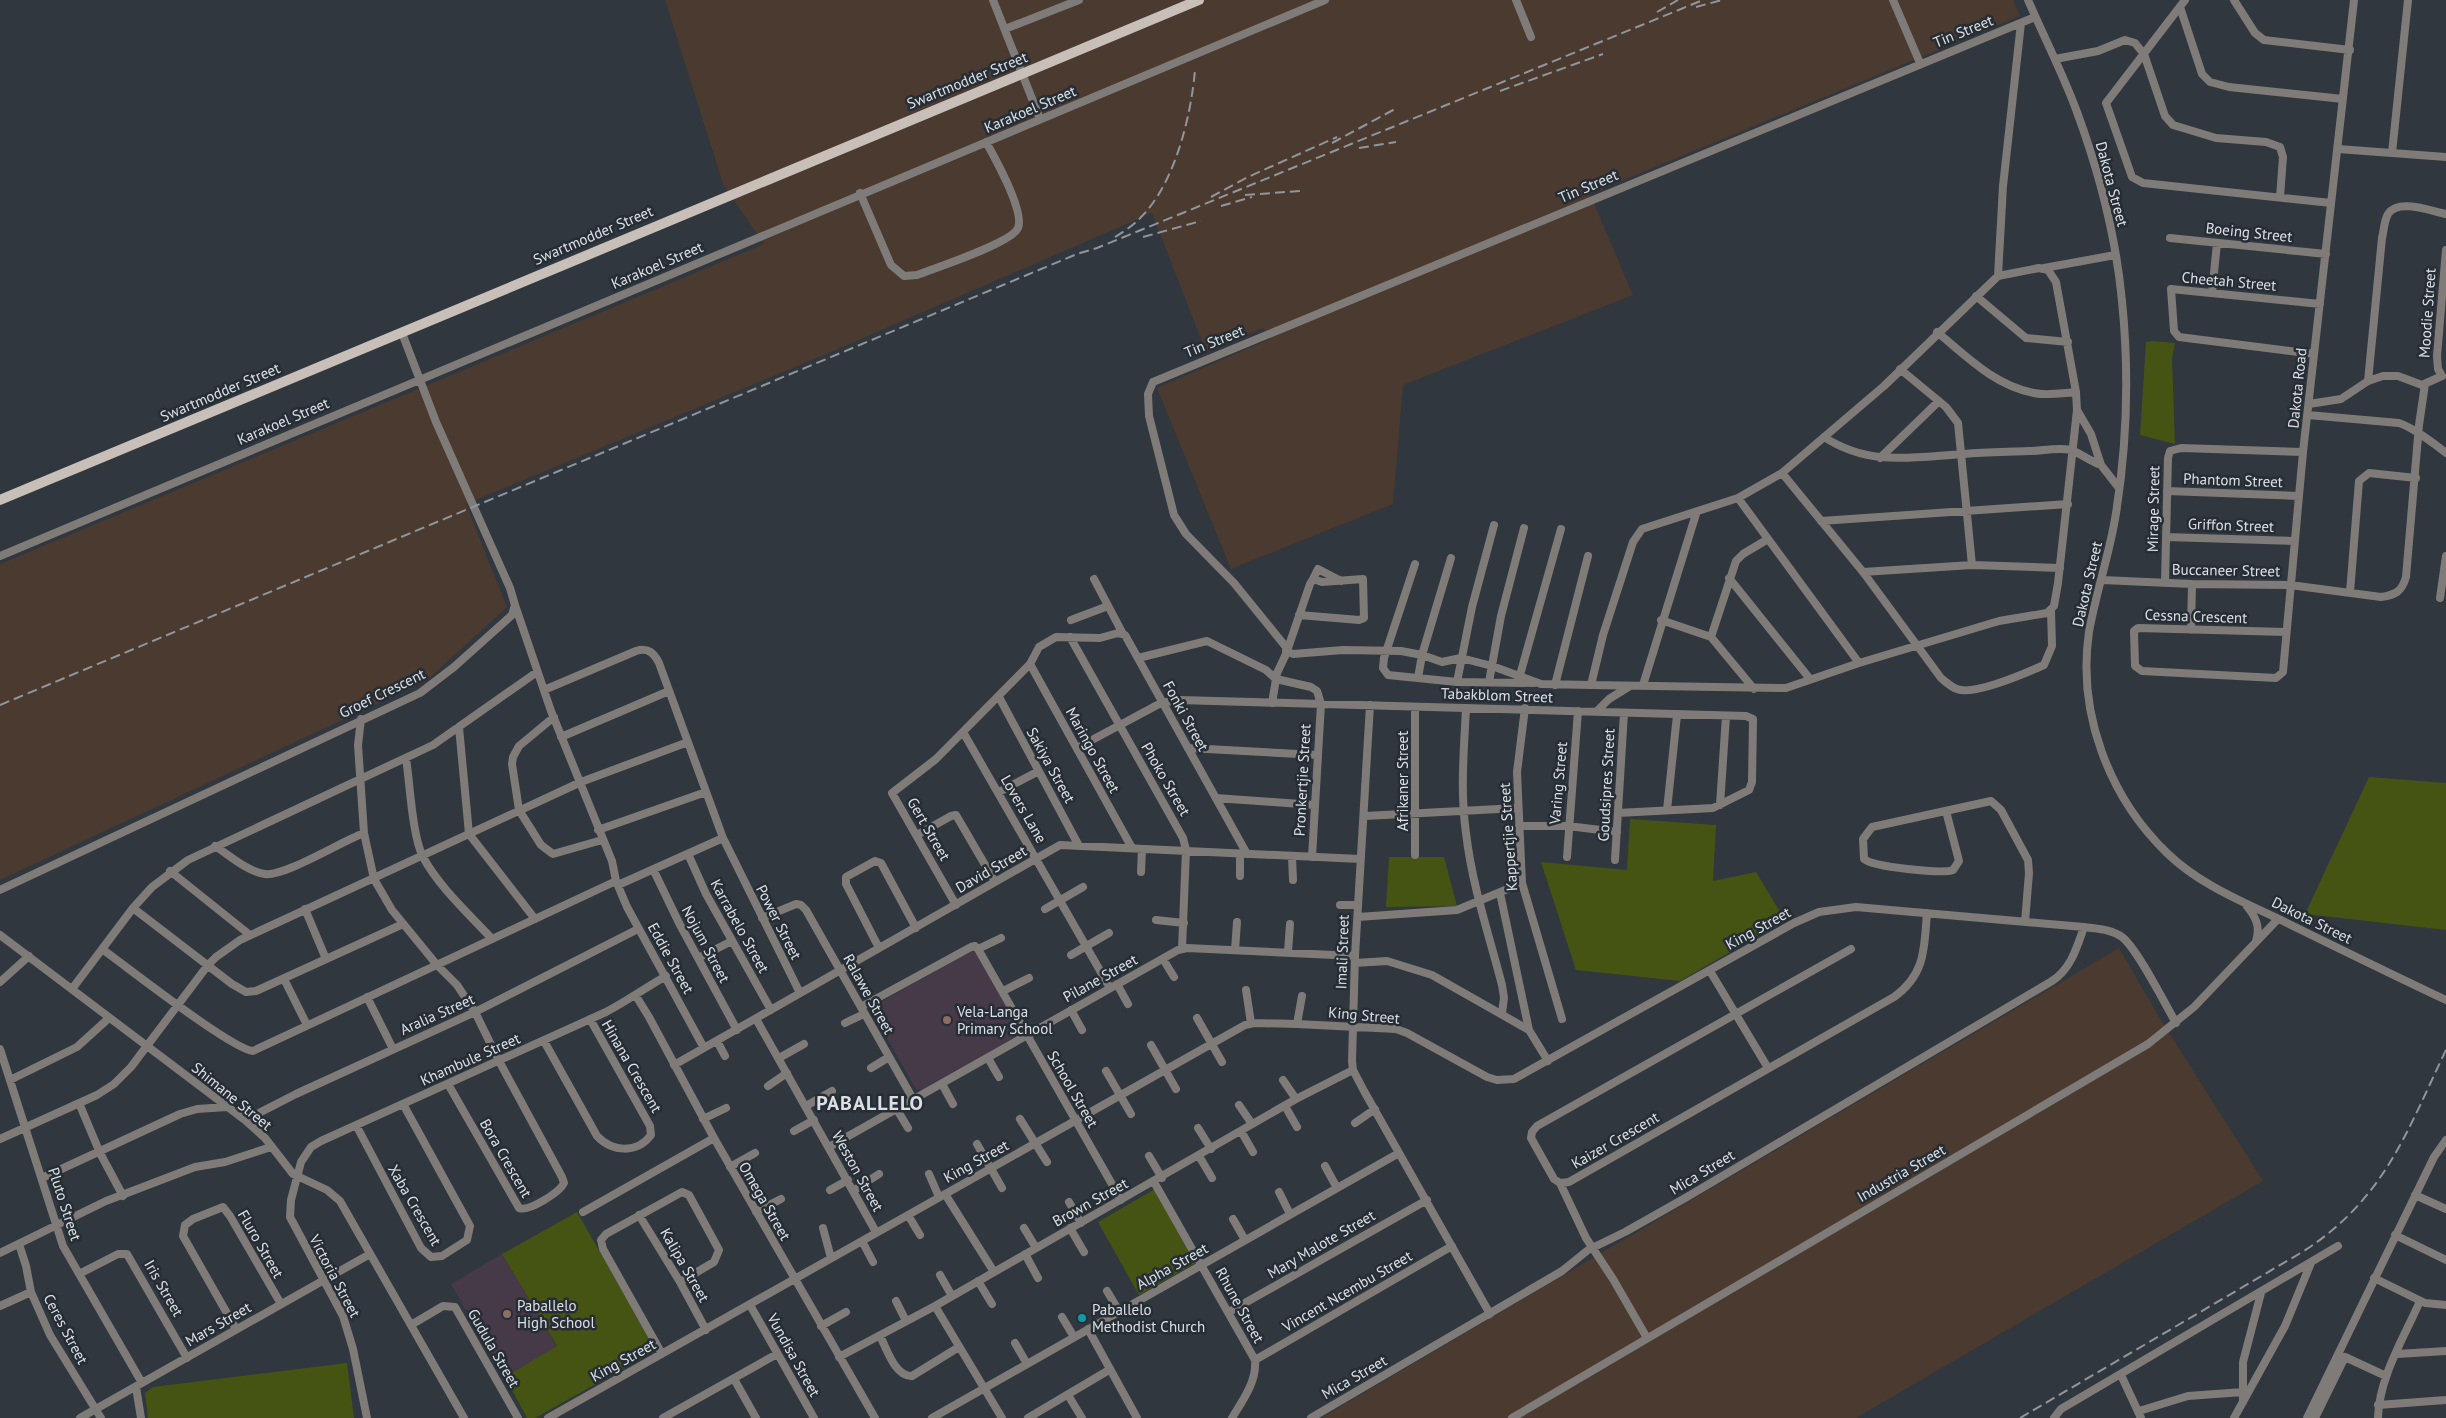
<svg xmlns="http://www.w3.org/2000/svg" width="2446" height="1418" font-family="'PT Sans',sans-serif">
<rect width="100%" height="100%" fill="#30373e"/>
<path fill="#4b3a2f" d="M665 0H2013L2020 16 1590 194 1633 295 1403 385 1393 504 1231 569 1157 388 1270 339 1263 328 1206 352 1152 213 824 355 466 504 507 607 426 681 0 880V564L764 244 723 184Z
M2119 948 2161 1020 2263 1181 1856 1418H1321Z"/>
<path fill="#463948" d="M972 950 979 952 1022 1028 1019 1035 921 1090 916 1089 872 1012 874 1006Z
M502 1254 557 1347 505 1377 477 1329 479 1320 475 1312 465 1309 451 1284Z"/>
<path fill="#455413" d="M2153 341 2175 343 2172 358 2175 444 2140 435 2146 342Z
M2369 777 2446 783V930L2305 914Z
M1630 819 1716 825 1713 881 1756 872 1785 920 1680 981 1576 970 1541 862 1627 870Z
M1389 857H1444L1457 906 1386 907Z
M1155 1189 1197 1262 1139 1295 1098 1222Z
M577 1212 654 1347 651 1353 535 1418H527L505 1377 557 1346 502 1254Z
M347 1363 354 1418H148L145 1393 153 1387Z"/>
<g fill="none" stroke-linecap="round" stroke-linejoin="round">
<path stroke="#7f7b78" stroke-width="8" d="M993 0 1040 119
M1516 0 1531 37
M1893 0 1920 63
M2028 0C2044 37 2063 74 2077 112 2099 172 2116 237 2122 301 2129 370 2127 444 2116 513 2110 553 2096 592 2089 632 2077 713 2109 797 2167 853 2201 886 2246 903 2287 923 2340 949 2393 975 2446 1000
M2185 0 2106 103 2132 177 2143 183 2331 203
M2234 0 2255 33 2264 40 2350 50
M2180 7 2202 74 2210 82 2229 87 2343 99
M1005 29 1079 0
M2055 59 2098 51 2125 40 2135 43 2144 54 2165 116 2173 125 2216 138 2266 142 2280 147 2283 157 2280 197
M2338 149 2446 157
M2392 153 2408 0
M860 193 891 265 904 276 917 275C935 268 1012 243 1018 228 1025 212 995 158 986 142
M2170 238 2326 254
M2039 268 2048 270 2056 282 2076 392 2077 410 2058 583 2054 606 2047 613 1999 621 1859 663 1786 688 1591 685 1603 635 1633 542 1642 529 1738 498 1782 473 1884 386 1998 276Z
M2044 268 2115 255
M1998 276 2003 186 2021 23
M2212 293 2217 243
M1976 296 2026 338 2068 342
M1937 332C1966 356 1995 386 2034 393 2047 396 2062 393 2076 392
M2314 354 2179 337 2174 331 2171 289 2320 304
M1900 369 1946 407 1958 423 1972 565
M2442 376 2438 369 2437 356 2446 250
M2368 381 2382 238C2384 230 2384 221 2388 214 2398 198 2431 211 2446 214
M2309 404 2341 399 2368 381 2383 376H2398L2422 385 2442 376
M2077 410 2091 434 2101 465 2119 488
M2308 415 2399 423C2412 427 2435 444 2446 453
M1824 437C1870 467 1913 457 1964 454 1986 452 2007 452 2029 451 2042 451 2058 447 2071 450 2076 451 2092 462 2101 465
M1880 458 1939 401
M1782 473 1863 572 1941 678C1946 682 1951 687 1957 689 1974 696 2026 673 2044 665L2052 646 2051 610
M2167 491 2299 496
M1738 498 1859 663
M1821 521 2068 504
M2166 537 2294 541
M0 556 1325 0
M1415 564 1384 658 1383 668 1388 675 1457 682 1534 683
M1863 572 1972 565 2060 568
M1729 578 1810 679
M1094 579 1123 634
M1313 579 1318 569 1341 581
M2102 580 2192 584 2290 585 2381 597C2396 595 2402 591 2406 577L2419 425 2425 384
M2165 582 2168 458 2170 451 2181 448 2303 452
M2350 592 2359 481 2369 473 2416 478
M2440 598 2446 556
M515 605 551 711 612 861 616 881 627 907 704 1048
M1299 615 1359 620 1364 618 1363 579 1322 582 1313 579 1310 584 1287 651 1293 654 1343 650 1401 651 1422 655 1442 662 1461 658 1492 666 1541 684 1591 685
M1071 620 1108 606
M1661 620 1711 637 1754 689
M2191 630 2192 584
M2286 632 2138 628 2134 631 2135 666 2142 671 2276 678 2283 672 2303 452 2354 0
M1070 637 1183 838 1186 850 1182 949
M1711 637 1736 561 1743 554 1768 539
M1138 658 1207 641 1266 670 1276 679 1311 687 1317 691 1321 704 1312 857
M1030 664 1132 848
M1520 675 1561 529
M1418 678 1422 655 1451 558
M1457 682 1472 607 1494 525
M1489 682 1501 616 1524 528
M1555 685 1588 556
M1643 685 1696 514
M544 690 636 651C648 647 654 653 659 663L723 838
M999 697 1079 846
M1272 703 1277 673 1286 654V647L1234 583 1186 534 1174 515 1149 416 1148 394 1153 382 2035 17
M1370 705 1355 956 1352 1061 1353 1070 1364 1091 1490 1314 1488 1315
M1466 708C1464 749 1460 792 1466 833 1472 885 1489 935 1502 985L1504 998 1502 1013
M1525 708 1517 772 1522 883 1562 1019
M1597 711 1609 699 1630 686
M554 717 519 746 513 757 512 764 519 810 541 845 553 854 602 840
M361 719 358 745 364 833 374 879 392 910 437 965 457 985 475 1012 499 1061 562 1177 564 1183C560 1192 529 1212 519 1208L448 1084
M459 727 469 834 535 919
M963 732 1110 988
M561 737 669 691
M1077 748 1161 703 1179 700 1746 716 1753 719 1752 782 1749 790 1713 808 1618 813
M1188 748 1317 755
M406 758C410 784 412 835 423 857 439 887 469 914 492 939
M999 792 1037 772
M1216 798 1314 805
M1720 805 1726 716
M1667 810 1677 715
M1946 811 1959 861 1953 870C1942 874 1873 867 1864 859L1863 839 1872 827 1991 801 2001 810 2028 860 2029 873 2025 922
M1365 816 1518 808
M1519 826H1568L1617 832
M598 830 706 792
M917 835 951 816 956 815 995 882
M215 846C229 855 248 872 265 874 284 877 342 841 364 833
M688 854 706 894 771 1010
M1240 854V876
M1415 855V707
M1292 857 1293 880
M1567 857 1578 711
M1615 860 1624 713
M653 869 679 923 737 1030
M170 871 250 935
M1141 872 1142 849
M618 885 723 838 800 993
M0 890 420 693 454 667 512 615 515 605 510 588 436 422 402 333
M1500 893 1529 1030 1548 1061
M956 905 892 793 936 759 1030 664 1039 647 1056 637 1100 638 1118 633 1125 635 1247 854
M1340 905H1358
M2246 905C2255 916 2261 926 2256 941
M133 908 232 984 246 992 256 991 403 924
M305 909 326 959
M1045 909 1083 887
M1358 917 1457 910 1522 883
M762 918 796 904 801 905 806 910 913 1099
M1156 920 1184 923
M0 935 245 1120 265 1138 293 1174 327 1190 340 1201 464 1418
M879 948 846 884V877L875 861 881 863 916 928
M102 949C126 966 231 1049 253 1051L616 881
M978 949 1121 1200
M978 949 1001 938
M1851 949 1537 1126 1532 1132 1531 1138 1554 1179 1560 1183 1569 1182 1894 997C1926 974 1924 948 1927 913
M1235 950 1237 922
M1288 952 1290 924
M1071 955 1109 933
M698 958 732 941
M1163 959 1174 977
M1355 963 1387 961 1432 975 1529 1030
M1710 971 1768 1068
M284 979 307 1025
M0 982 29 956
M1117 984 1128 1004
M72 989 133 908 152 887 188 860 433 745 537 672
M1246 990 1251 1023
M1003 991 1029 978
M636 996 649 1017 714 1138 875 1418
M367 997 393 1049
M861 1007 971 947 975 946 978 949
M1071 1010 1082 1030
M1197 1018 1222 1062
M756 1019 876 1232
M845 1023 864 1014
M1297 1024 1302 996
M544 1041 597 1136C612 1152 637 1154 651 1135L650 1126 590 1019
M717 1041 725 1056
M1151 1045 1176 1089
M0 1049 63 1246 142 1383
M779 1058 804 1044
M988 1058 999 1077
M674 1065 1060 845 1360 859
M871 1068 889 1057
M1106 1071 1131 1114
M10 1080 77 1047 109 1018
M1283 1080 1296 1099
M942 1084 953 1104
M768 1086 787 1073
M79 1103 100 1153 123 1196
M1239 1105 1252 1124
M806 1106 832 1091
M1285 1106 1297 1127
M896 1108 908 1128
M703 1119 726 1108
M1020 1119 1047 1162
M245 1120 296 1094 475 1012 638 929
M1355 1123 1375 1109
M356 1125 421 1248 431 1257 442 1256 467 1240 470 1226 403 1104
M1198 1128 1211 1149
M794 1131 814 1120
M1241 1131 1253 1152
M0 1139 97 1095 114 1084 131 1067 208 965 216 957 240 940 581 782 688 742
M977 1144 1002 1188
M829 1147 1178 950 1187 948 1355 956
M1149 1156 1162 1178
M1199 1156 1212 1178
M1325 1166 1337 1188
M730 1167 755 1153
M929 1174 939 1197
M42 1178 180 1114 197 1109 227 1107
M1154 1182 1255 1360C1257 1381 1243 1400 1232 1418
M1560 1183 1586 1238 1613 1279 1647 1338
M830 1190 848 1180
M853 1191 879 1174
M1279 1192 1290 1214
M945 1194 994 1272
M2415 1195 2446 1209
M1069 1202 1081 1223
M583 1212 714 1138
M756 1212 781 1199
M639 1215 680 1282 706 1330
M908 1215 920 1235
M1233 1219 1245 1240
M823 1228 831 1258
M1024 1228 1036 1248
M1070 1228 1084 1252
M2395 1235 2446 1260
M862 1241 873 1262
M19 1244 26 1266 31 1292
M0 1253 106 1201 135 1190 195 1167 225 1162 271 1147
M1025 1254 1038 1278
M79 1274 118 1254H127L187 1358
M940 1275 952 1296
M2374 1278 2425 1303 2446 1305
M978 1281 992 1304
M1107 1291 1119 1311
M896 1301 906 1321
M750 1305 814 1418
M0 1306 31 1292 50 1335 101 1418
M935 1306 1002 1418
M1229 1312 1427 1200
M1062 1317 1074 1337
M411 1325 443 1306 455 1307 518 1418
M821 1326 846 1312
M236 1329 183 1236 185 1225 193 1219 223 1207 230 1216 281 1304
M1088 1329 1137 1418
M880 1336C887 1349 895 1377 912 1376L959 1347
M1015 1343 1027 1364
M662 1354 603 1249 601 1240 606 1234 682 1192 689 1195 719 1250 714 1262 680 1282
M2397 1354 2446 1351
M839 1357 935 1306 1296 1099 1353 1070
M1255 1360 1452 1246
M2121 1375 2141 1418
M734 1379 756 1418
M136 1387 141 1418
M1068 1395 1082 1418
M2243 1402V1362L2261 1293
M2378 1405 2446 1400
M2139 1411 2188 1396 2243 1392
M80 1418 370 1254
M367 1418 353 1349 343 1316 290 1217 291 1200 301 1162 311 1147 321 1141 606 1012C627 1001 645 988 666 976
M548 1418 1245 1025 1254 1023 1297 1024 1396 1029 1407 1033 1487 1077 1497 1080 1514 1079 1794 923 1819 912 1856 907 2084 927C2097 929 2111 929 2122 937 2137 948 2165 1004 2176 1023
M663 1418 777 1354
M932 1418 1399 1153
M1028 1418 1109 1370
M1311 1418 1562 1271 1588 1250 1625 1232 1687 1197 2052 981C2071 969 2077 947 2084 927
M1512 1418 2148 1044 2194 1007 2278 919
M2054 1418 2061 1409 2338 1246
M2234 1418 2285 1326 2311 1263
M2307 1418 2434 1157 2446 1140
M2315 1418 2345 1357 2386 1376
M2378 1418C2379 1377 2404 1338 2420 1301"/>
<path stroke="#c7bfb8" stroke-width="10" d="M0 500 1199 0"/>
<path stroke="#90969b" stroke-width="2" stroke-dasharray="10 5" stroke-linecap="butt" d="M1696 7 1722 0
M1657 12 1678 0
M1500 91 1603 54
M1332 143 1395 109
M1359 148 1396 142
M1245 195 1300 191
M1211 197 1248 177 1337 137
M1221 206 1252 197
M1115 237C1123 232 1131 227 1137 221 1174 188 1191 117 1195 70
M1143 237 1201 221
M0 705 1077 254 1097 248 1703 0
M2020 1418 2304 1251C2385 1198 2406 1133 2446 1050"/>
</g>
<g fill="#8d6e63" stroke="#262d34" stroke-width="2">
<circle cx="947" cy="1020" r="5"/>
<circle cx="507" cy="1314" r="5"/>
</g>
<circle fill="#0f9aa8" stroke="#262d34" stroke-width="2" cx="1082" cy="1318" r="5"/>
<g text-anchor="middle" dominant-baseline="central" stroke-width="5" stroke-linejoin="round" paint-order="stroke">
<g font-size="15" fill="#dbe0e4" stroke="#262d34">
<text transform="translate(1963 31) rotate(-22)">Tin Street</text>
<text transform="translate(967 80) rotate(-22)">Swartmodder Street</text>
<text transform="translate(1030 109) rotate(-23)">Karakoel Street</text>
<text transform="translate(2112 184) rotate(75)">Dakota Street</text>
<text transform="translate(1588 186) rotate(-23)">Tin Street</text>
<text transform="translate(2249 232) rotate(6)">Boeing Street</text>
<text transform="translate(593 235) rotate(-23)">Swartmodder Street</text>
<text transform="translate(657 265) rotate(-23)">Karakoel Street</text>
<text transform="translate(2229 281) rotate(5)">Cheetah Street</text>
<text transform="translate(2427 313) rotate(-86)">Moodie Street</text>
<text transform="translate(1214 341) rotate(-22)">Tin Street</text>
<text transform="translate(2297 388) rotate(-84)">Dakota Road</text>
<text transform="translate(220 392) rotate(-23)">Swartmodder Street</text>
<text transform="translate(283 421) rotate(-23)">Karakoel Street</text>
<text transform="translate(2233 480) rotate(2)">Phantom Street</text>
<text transform="translate(2153 509) rotate(-89)">Mirage Street</text>
<text transform="translate(2231 525) rotate(2)">Griffon Street</text>
<text transform="translate(2226 570) rotate(1)">Buccaneer Street</text>
<text transform="translate(2087 584) rotate(-77)">Dakota Street</text>
<text transform="translate(2196 616) rotate(2)">Cessna Crescent</text>
<text transform="translate(382 693) rotate(-26)">Groef Crescent</text>
<text transform="translate(1497 695) rotate(2)">Tabakblom Street</text>
<text transform="translate(1186 716) rotate(61)">Fonki Street</text>
<text transform="translate(1093 750) rotate(61)">Maringo Street</text>
<text transform="translate(1051 765) rotate(61)">Sakiya Street</text>
<text transform="translate(1166 779) rotate(60)">Phoko Street</text>
<text transform="translate(1302 780) rotate(-87)">Pronkertjie Street</text>
<text transform="translate(1402 781) rotate(-90)">Afrikaner Street</text>
<text transform="translate(1558 783) rotate(-85)">Varing Street</text>
<text transform="translate(1606 785) rotate(-87)">Goudsipres Street</text>
<text transform="translate(1024 809) rotate(60)">Lovers Lane</text>
<text transform="translate(929 829) rotate(60)">Gert Street</text>
<text transform="translate(1508 837) rotate(-94)">Kappertjie Street</text>
<text transform="translate(991 869) rotate(-30)">David Street</text>
<text transform="translate(2312 920) rotate(26)">Dakota Street</text>
<text transform="translate(779 922) rotate(63)">Power Street</text>
<text transform="translate(740 926) rotate(61)">Karrabelo Street</text>
<text transform="translate(1758 928) rotate(-29)">King Street</text>
<text transform="translate(706 944) rotate(62)">Nojum Street</text>
<text transform="translate(1342 952) rotate(-88)">Imali Street</text>
<text transform="translate(671 958) rotate(61)">Eddie Street</text>
<text transform="translate(1100 978) rotate(-29)">Pilane Street</text>
<text transform="translate(869 994) rotate(61)">Ralawe Street</text>
<text transform="translate(437 1014) rotate(-24)">Aralia Street</text>
<text transform="translate(1364 1015) rotate(5)">King Street</text>
<text transform="translate(470 1059) rotate(-24)">Khambule Street</text>
<text transform="translate(632 1066) rotate(60)">Hinana Crescent</text>
<text transform="translate(1073 1089) rotate(60)">School Street</text>
<text transform="translate(232 1096) rotate(39)">Shimane Street</text>
<text transform="translate(1615 1140) rotate(-30)">Kaizer Crescent</text>
<text transform="translate(506 1158) rotate(60)">Bora Crescent</text>
<text transform="translate(976 1161) rotate(-29)">King Street</text>
<text transform="translate(858 1171) rotate(61)">Weston Street</text>
<text transform="translate(1702 1172) rotate(-31)">Mica Street</text>
<text transform="translate(1901 1173) rotate(-30)">Industria Street</text>
<text transform="translate(765 1201) rotate(60)">Omega Street</text>
<text transform="translate(1090 1202) rotate(-29)">Brown Street</text>
<text transform="translate(65 1204) rotate(72)">Pluto Street</text>
<text transform="translate(415 1205) rotate(60)">Xaba Crescent</text>
<text transform="translate(261 1244) rotate(60)">Fluro Street</text>
<text transform="translate(1321 1244) rotate(-30)">Mary Malote Street</text>
<text transform="translate(685 1265) rotate(60)">Kalipa Street</text>
<text transform="translate(1172 1266) rotate(-29)">Alpha Street</text>
<text transform="translate(335 1276) rotate(62)">Victoria Street</text>
<text transform="translate(164 1288) rotate(60)">Iris Street</text>
<text transform="translate(1347 1291) rotate(-30)">Vincent Ncembu Street</text>
<text transform="translate(1240 1305) rotate(61)">Rhune Street</text>
<text transform="translate(218 1324) rotate(-30)">Mars Street</text>
<text transform="translate(66 1329) rotate(62)">Ceres Street</text>
<text transform="translate(494 1348) rotate(60)">Gudula Street</text>
<text transform="translate(794 1355) rotate(61)">Vundisa Street</text>
<text transform="translate(623 1360) rotate(-29)">King Street</text>
<text transform="translate(1354 1377) rotate(-30)">Mica Street</text>
</g>
<g font-size="15" fill="#dbe0e4" stroke="#262d34" text-anchor="start">
<text x="957" y="1011">Vela-Langa<tspan x="957" dy="17">Primary School</tspan></text>
<text x="517" y="1305">Paballelo<tspan x="517" dy="17">High School</tspan></text>
<text x="1092" y="1309">Paballelo<tspan x="1092" dy="17">Methodist Church</tspan></text>
</g>
<g font-size="20" font-weight="bold" letter-spacing="1" fill="#dbe0e4" stroke="#262d34">
<text x="870" y="1103">PABALLELO</text>
</g>
</g>
</svg>
